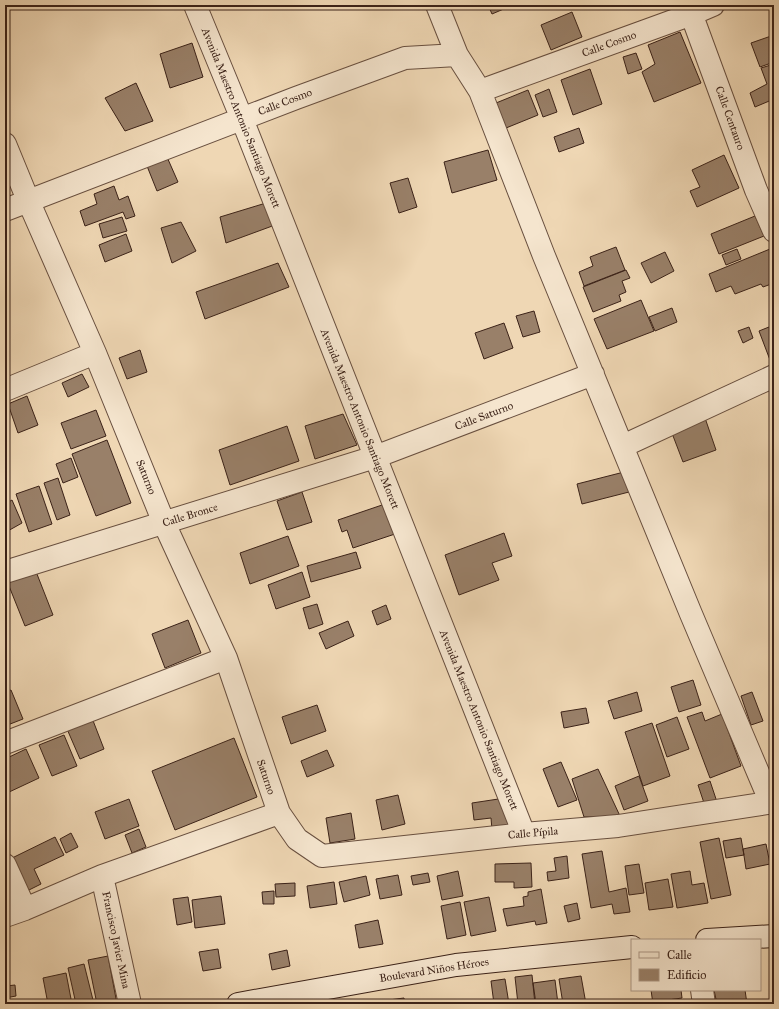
<svg xmlns="http://www.w3.org/2000/svg" width="779" height="1009" font-family="'IM FELL Great Primer',serif">
<rect width="100%" height="100%" fill="#efd7b4"/>
<filter id="stains"><feTurbulence type="fractalNoise" baseFrequency=".005" numOctaves="4"/><feColorMatrix values="0 0 0 0 .2 0 0 0 0 .09 0 0 0 0 .02 0 0 0 .5 -.17"/></filter>
<radialGradient id="worn" r=".72"><stop offset=".6" stop-color="#630" stop-opacity="0"/><stop offset="1" stop-color="#630" stop-opacity=".3"/></radialGradient>
<path fill="#998069" stroke="#3b2218" d="M488 5H513L492 14Z
M572 12 582 37 551 50 541 25Z
M680 32 701 83 654 102 642 72 655 64 648 45Z
M774 35V62L760 67 751 43Z
M192 43 203 77 170 88 160 54Z
M636 53 642 69 628 74 623 57Z
M774 64V99L755 107 750 93 767 84 761 68Z
M590 69 602 104 573 115 561 80Z
M136 83 153 121 125 131 105 98Z
M549 89 557 112 543 117 535 95Z
M528 90 538 115 506 128 496 103Z
M579 128 584 143 559 152 554 137Z
M488 150 497 180 452 193 444 162Z
M724 155 739 188 697 207 690 191 700 187 692 170Z
M167 157 178 182 157 191 147 166Z
M408 178 417 207 399 213 390 183Z
M114 186 119 200 128 196 135 216 126 219 123 212 85 226 80 211 97 204 94 194Z
M266 203 275 225 226 243 220 217Z
M755 216 764 236 719 254 711 234Z
M122 217 127 231 103 238 99 224Z
M181 222 196 251 172 263 161 228Z
M126 234 132 251 105 262 99 245Z
M616 247 625 270 584 286 579 272 593 266 590 257Z
M737 249 741 259 726 265 722 255Z
M770 249 774 259V283L763 287 761 284 735 294 731 286 716 292 709 274Z
M665 252 674 271 651 283 641 263Z
M278 263 289 287 205 319 196 292Z
M626 270 630 278 622 281 626 292 619 295 621 301 593 312 583 287Z
M641 300 654 331 607 349 594 319Z
M672 308 677 322 655 331 649 317Z
M534 311 540 332 523 337 516 316Z
M504 323 513 348 484 359 475 333Z
M774 325V359L770 360 759 331Z
M749 327 753 338 743 343 738 331Z
M140 350 147 372 127 379 119 358Z
M82 374 89 387 68 397 62 383Z
M27 396 38 425 18 433 8 404Z
M96 410 106 436 71 449 61 423Z
M343 414 357 445 315 459 305 426Z
M704 415 716 450 683 462 670 428Z
M287 426 299 461 230 485 219 450Z
M107 440 131 503 96 516 72 454Z
M71 458 78 477 63 483 56 464Z
M624 472 629 492 582 504 577 484Z
M58 478 70 515 57 520 44 483Z
M39 486 52 524 29 532 16 494Z
M302 492 312 522 287 530 277 501Z
M12 500 22 523 6 532 5 530V504Z
M385 504 395 534 353 548 347 530 342 532 338 520Z
M504 533 512 556 492 563 499 580 459 595 445 555Z
M288 536 299 566 250 584 240 553Z
M356 552 361 568 311 582 307 566Z
M35 569 53 615 25 626 7 581Z
M302 572 310 597 276 609 268 585Z
M317 604 323 624 309 629 303 608Z
M386 605 391 619 377 625 372 611Z
M188 620 201 653 165 668 152 634Z
M348 621 354 636 326 649 319 633Z
M693 680 701 705 679 712 671 687Z
M11 690 23 719 5 726V692Z
M637 692 642 711 614 719 608 701Z
M752 692 763 721 751 725 741 696Z
M317 705 326 731 291 744 282 717Z
M586 708 589 723 564 728 561 712Z
M702 712 705 721 722 714 741 766 710 778 687 717Z
M677 717 689 749 667 757 656 725Z
M92 718 104 749 80 759 67 729Z
M652 723 670 776 643 786 625 732Z
M64 735 77 766 52 776 39 745Z
M234 738 257 797 175 830 152 771Z
M26 749 39 778 7 793 5 789V759Z
M327 750 334 766 307 777 301 761Z
M561 762 577 800 558 807 543 769Z
M598 769 620 816 584 817 572 779Z
M639 776 648 801 624 810 615 786Z
M710 781 717 802 705 806 698 785Z
M398 795 405 824 382 830 376 800Z
M505 798 510 828 492 830 491 818 474 820 472 803Z
M129 799 139 826 105 839 95 812Z
M351 813 355 839 330 843 326 818Z
M139 829 146 847 132 853 125 835Z
M71 833 78 847 66 853 60 839Z
M55 837 64 855 34 869 41 884 23 893 8 860Z
M719 838 731 895 711 899 700 842Z
M741 838 744 855 726 858 723 841Z
M766 844 770 864 746 869 743 849Z
M602 851 609 892 626 888 630 912 614 914 612 904 591 908 582 854Z
M567 856 569 878 548 881 547 872 556 871 554 858Z
M531 863 532 887 514 888V882H495V864Z
M639 864 644 893 629 895 625 866Z
M458 871 463 896 442 900 437 876Z
M690 871 692 885 704 883 708 903 677 908 671 874Z
M428 873 430 882 413 885 411 876Z
M398 875 402 895 380 899 376 879Z
M366 876 370 895 344 902 339 882Z
M668 879 673 907 649 910 645 883Z
M334 882 337 904 310 908 307 886Z
M295 883V896L276 897 275 884Z
M541 889 547 923 536 925 535 921 507 926 503 909 524 906 523 897 528 896V892Z
M274 891V904H263L262 892Z
M221 896 225 924 195 928 192 900Z
M188 897 192 922 177 925 173 899Z
M489 897 496 931 471 936 464 902Z
M460 902 466 935 447 939 441 906Z
M577 903 580 919 568 922 564 906Z
M378 920 383 944 359 948 355 925Z
M218 949 221 968 203 971 199 952Z
M287 950 290 966 272 970 269 954Z
M108 956 117 1004H97L88 960Z
M84 964 93 1000 76 1004 68 968Z
M66 973 72 1004H48L43 978Z
M532 975 535 1004H518L515 977Z
M581 976 586 1004H563L559 979Z
M505 979 509 1004H494L491 981Z
M5 980 6 986 15 985 16 996 5 998Z
M555 980 558 1004H536L533 983Z
M651 990H681L682 998 668 1000 669 1004H653Z
M714 990H745L747 1004H717Z
M404 998 405 1004H381V1001Z"/>
<g fill="none" stroke-linecap="round" stroke-linejoin="round">
<g stroke="#684f3f" stroke-width="24">
<path id="street" d="M195 5 242 119 524 834
M437 5 457 55 480 91 544 256 691 614 771 803
M688 5 756 190 774 231
M480 91 692 14 713 5
M5 144 28 200 95 353 164 523 226 658 279 813 297 839 322 856 524 834 618 826 774 802
M5 210 296 98 405 58 457 55
M5 390 95 353
M623 446 774 376
M5 572 375 457 593 374
M5 743 226 658
M5 865 25 909
M102 876 130 1004
M5 916 25 909 102 876 279 813
M702 990 704 1004"/>
</g>
<g stroke="#3b2218" stroke-width="24">
<path id="secondary" d="M707 940 774 936
M238 1004 456 965 632 947"/>
</g>
<use href="#street" stroke="#f5e5ce" stroke-width="22"/>
<use href="#secondary" stroke="#f5e5ce" stroke-width="22"/>
</g>
<g text-anchor="middle" dominant-baseline="central" stroke-width="3" stroke-linejoin="round" paint-order="stroke">
<g font-size="11" fill="#3b2218" stroke="#f5e5ce">
<text transform="translate(609 44) rotate(-20)">Calle Cosmo</text>
<text transform="translate(285 102) rotate(-21)">Calle Cosmo</text>
<text transform="translate(241 118) rotate(68)">Avenida Maestro Antonio Santiago Morett</text>
<text transform="translate(730 118) rotate(70)">Calle Centauro</text>
<text transform="translate(484 416) rotate(-21)">Calle Saturno</text>
<text transform="translate(360 419) rotate(68)">Avenida Maestro Antonio Santiago Morett</text>
<text transform="translate(146 477) rotate(68)">Saturno</text>
<text transform="translate(190 515) rotate(-17)">Calle Bronce</text>
<text transform="translate(479 720) rotate(68)">Avenida Maestro Antonio Santiago Morett</text>
<text transform="translate(266 777) rotate(71)">Saturno</text>
<text transform="translate(533 833) rotate(-5)">Calle Pípila</text>
<text transform="translate(116 940) rotate(78)">Francisco Javier Mina</text>
<text transform="translate(434 970) rotate(-9)">Boulevard Niños Héroes</text>
</g>
</g>
<rect width="779" height="1009" fill="none" stroke="#efd7b4" stroke-width="20"/>
<rect x="6" y="6" width="767" height="997" fill="none" stroke="#3b2218" stroke-width="2"/>
<rect x="10" y="10" width="759" height="989" fill="none" stroke="#3b2218"/>
<rect x="631" y="939" width="130" height="52" fill="#f5e5ce" stroke="#ab9785"/>
<rect x="639" y="952" width="20" height="6" fill="#f5e5ce" stroke="#ab9785"/>
<text x="667" y="959" font-size="12" fill="#3b2218">Calle</text>
<rect x="639" y="969" width="20" height="12" fill="#998069" stroke="#ab9785"/>
<text x="667" y="979" font-size="12" fill="#3b2218">Edificio</text>
<rect width="100%" height="100%" filter="url(#stains)"/>
<rect width="100%" height="100%" fill="url(#worn)"/>
</svg>
